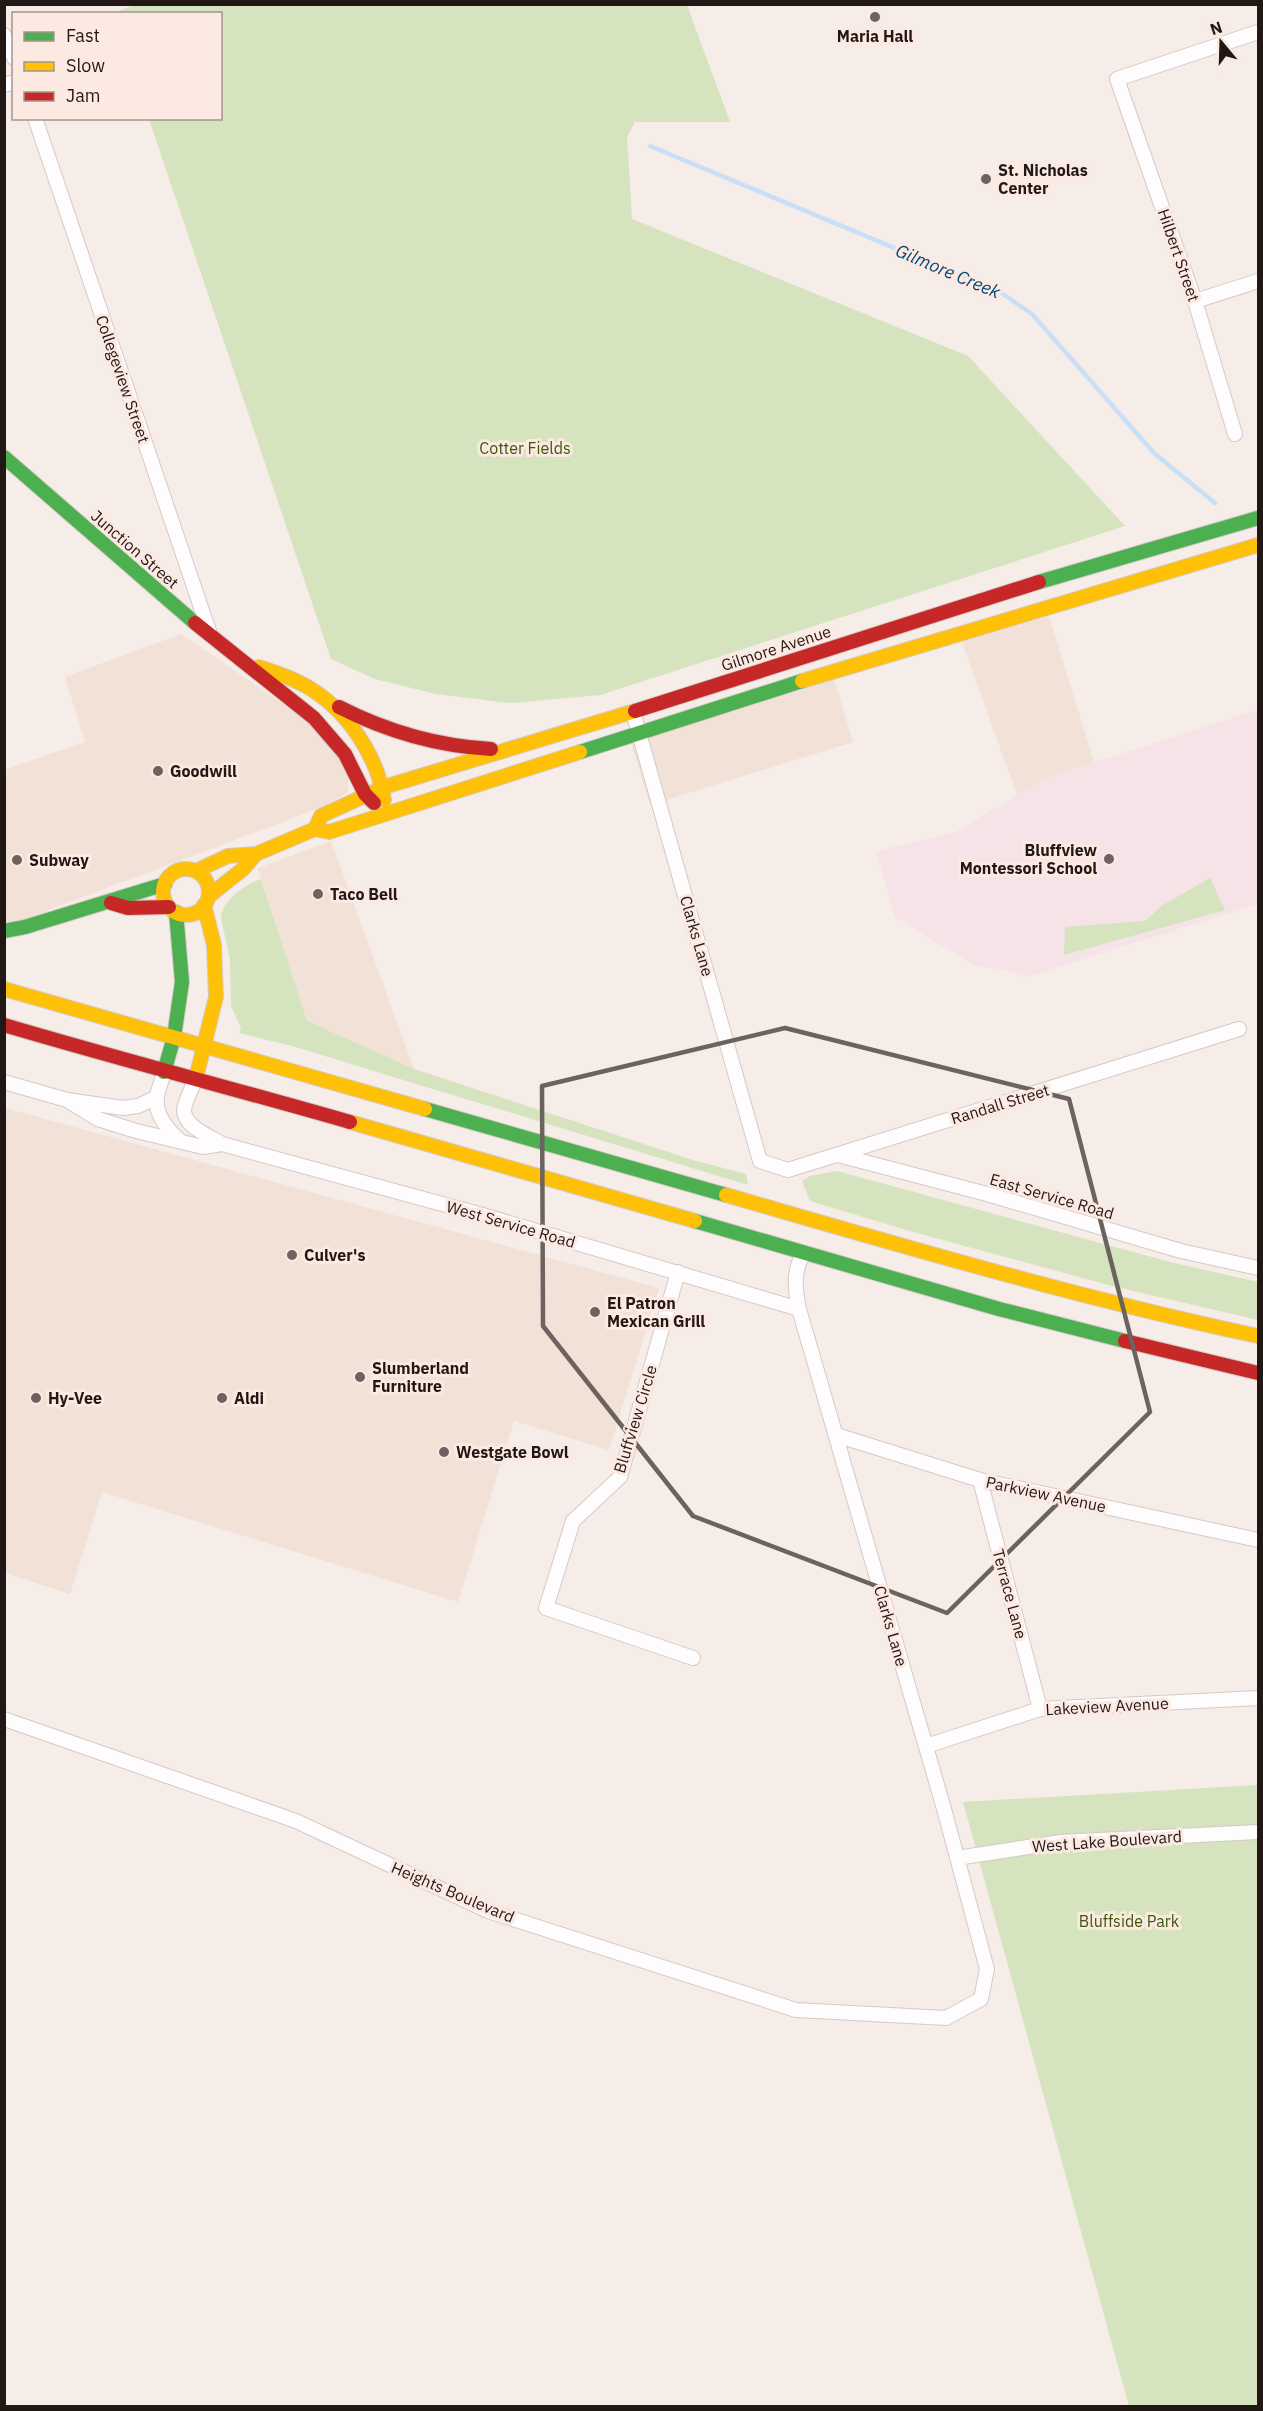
<svg xmlns="http://www.w3.org/2000/svg" width="1263" height="2411" font-family="'IBM Plex Sans',sans-serif">
<rect width="100%" height="100%" fill="#f6ece8"/>
<path fill="#f1e1d7" d="M1049 616 1094 762 1046 778 1017 795 962 642Z
M181 634 311 723 337 753 348 777V792L325 806 16 922H5L4 770 85 742 65 677Z
M834 680 853 742 650 805 631 743Z
M331 841 414 1069 309 1028 258 868Z
M5 1108 659 1288 609 1450 514 1421 458 1602 102 1492 70 1594 5 1573Z"/>
<path fill="#f5e3e7" d="M1258 710V904L1026 977 1009 971 974 965 895 917 876 851 954 833 1046 778Z"/>
<path fill="#d5e3be" d="M136 4 687 5 730 122H635L627 137 632 219 968 356 1125 526 600 695 511 703 436 694 375 679 331 659 149 119 220 118V14L114 13Z
M1210 878 1225 910 1064 955 1065 927 1145 921 1163 905Z
M261 879 307 1021 414 1069 693 1160 746 1174 748 1185 292 1046 239 1033 241 1028 231 1006 230 960 221 918C223 899 244 885 261 879Z
M837 1171 1170 1262 1258 1282V1320L1112 1286 910 1231 810 1201 802 1181 810 1176Z
M1258 1785V2406H1129L963 1802Z"/>
<g fill="none" stroke-linecap="round" stroke-linejoin="round">
<path stroke="#c8dff7" stroke-width="4.5" d="M650 146 1000 292 1032 314 1154 453 1215 503"/>
<g stroke="#d3cac7" stroke-width="16">
<path id="street" d="M4 35 14 58
M4 85 14 82
M35 118 210 634
M1195 301 1258 281
M1235 434 1195 301 1117 79 1258 32
M633 712 760 1161 788 1170 1239 1029
M164 1072C162 1081 158 1089 157 1096 154 1114 167 1129 179 1140
M196 1078C193 1087 185 1100 184 1110 184 1127 210 1136 222 1144L479 1214 799 1309
M4 1082 67 1100 123 1108 138 1106 157 1097
M67 1100 98 1119 136 1131 203 1147 222 1144
M838 1155 987 1194 1181 1251 1258 1268
M678 1272 620 1477 573 1521 546 1608 693 1658
M836 1435 980 1480 1258 1540
M980 1480 1040 1709
M4 1719 296 1821 488 1911 796 2010 946 2018 981 1999 987 1969 944 1809 799 1309C795 1289 793 1272 803 1254
M926 1746 1040 1709 1258 1698
M957 1858 1061 1842 1258 1832"/>
</g>
<g stroke="#d3cac7" stroke-width="16">
<path id="fast" d="M4 457 195 623
M1039 582 1258 518
M580 752 802 681
M4 931 25 927 165 884
M164 1072 174 1037 182 982 176 912
M425 1109 726 1195
M695 1221 999 1309 1125 1341"/>
</g>
<g stroke="#d3cac7" stroke-width="16">
<path id="slow" d="M259 667C277 673 295 679 311 689 348 712 378 757 384 800
M802 681 1258 545
M315 829 321 816 384 787 635 711
M163 892a23 23 0 1 1 46 0a23 23 0 1 1-46 0Z
M196 871 228 856 256 854 315 829 329 832 580 752
M209 896 243 869 256 854
M4 989 425 1109
M196 1078 216 997 214 945 204 905
M350 1122 695 1221
M726 1195C903 1246 1078 1298 1258 1336"/>
</g>
<g stroke="#d3cac7" stroke-width="16">
<path id="jam" d="M195 623 314 718 345 754 365 794 374 803
M339 707C388 732 436 746 491 749
M635 711 1039 582
M111 903 128 908 169 907
M4 1025C119 1059 235 1089 350 1122
M1125 1341 1258 1373"/>
</g>
<use href="#street" stroke="#fefcfc" stroke-width="14"/>
<use href="#fast" stroke="#4caf50" stroke-width="14"/>
<use href="#slow" stroke="#ffc107" stroke-width="14"/>
<use href="#jam" stroke="#c62828" stroke-width="14"/>
</g>
<path fill="none" stroke="#6c625f" stroke-width="4.5" stroke-linejoin="round" d="M785 1028 1069 1099 1150 1412 947 1613 693 1516 543 1326 542 1086Z"/>
<g fill="#6c625f" stroke="#fce9e2" stroke-width="2">
<circle cx="875" cy="17" r="6"/>
<circle cx="986" cy="179" r="6"/>
<circle cx="158" cy="771" r="6"/>
<circle cx="1109" cy="859" r="6"/>
<circle cx="17" cy="860" r="6"/>
<circle cx="318" cy="894" r="6"/>
<circle cx="292" cy="1255" r="6"/>
<circle cx="595" cy="1312" r="6"/>
<circle cx="360" cy="1377" r="6"/>
<circle cx="36" cy="1398" r="6"/>
<circle cx="222" cy="1398" r="6"/>
<circle cx="444" cy="1452" r="6"/>
</g>
<g text-anchor="middle" dominant-baseline="central" stroke-width="6" stroke-linejoin="round" paint-order="stroke">
<g font-size="16" font-weight="bold" fill="#211815" stroke="#fce9e2" text-anchor="start">
<text x="875" y="36" text-anchor="middle">Maria Hall</text>
<text x="998" y="170">St. Nicholas<tspan x="998" dy="18">Center</tspan></text>
<text x="170" y="771">Goodwill</text>
<text x="1097" y="850" text-anchor="end">Bluffview<tspan x="1097" dy="18">Montessori School</tspan></text>
<text x="29" y="860">Subway</text>
<text x="330" y="894">Taco Bell</text>
<text x="304" y="1255">Culver's</text>
<text x="607" y="1303">El Patron<tspan x="607" dy="18">Mexican Grill</tspan></text>
<text x="372" y="1368">Slumberland<tspan x="372" dy="18">Furniture</tspan></text>
<text x="48" y="1398">Hy-Vee</text>
<text x="234" y="1398">Aldi</text>
<text x="456" y="1452">Westgate Bowl</text>
</g>
<g font-size="16" fill="#211815" stroke="#fce9e2">
<text transform="translate(1179 255) rotate(71)">Hilbert Street</text>
<text transform="translate(123 379) rotate(71)">Collegeview Street</text>
<text transform="translate(135 549) rotate(41)">Junction Street</text>
<text transform="translate(776 648) rotate(-18)">Gilmore Avenue</text>
<text transform="translate(697 936) rotate(74)">Clarks Lane</text>
<text transform="translate(1000 1104) rotate(-17)">Randall Street</text>
<text transform="translate(1052 1196) rotate(16)">East Service Road</text>
<text transform="translate(511 1224) rotate(16)">West Service Road</text>
<text transform="translate(635 1419) rotate(-73)">Bluffview Circle</text>
<text transform="translate(1046 1494) rotate(12)">Parkview Avenue</text>
<text transform="translate(1010 1594) rotate(75)">Terrace Lane</text>
<text transform="translate(891 1626) rotate(74)">Clarks Lane</text>
<text transform="translate(1107 1706) rotate(-3)">Lakeview Avenue</text>
<text transform="translate(1107 1841) rotate(-4)">West Lake Boulevard</text>
<text transform="translate(453 1892) rotate(23)">Heights Boulevard</text>
</g>
<g font-size="16" fill="#385909" stroke="#fce9e2">
<text x="525" y="448">Cotter Fields</text>
<text x="1129" y="1921">Bluffside Park</text>
</g>
<g font-size="18" font-style="italic" fill="#00497e" stroke="#fce9e2">
<text transform="translate(948 271) rotate(23)">Gilmore Creek</text>
</g>
</g>
<rect width="1263" height="2411" fill="none" stroke="#211815" stroke-width="12"/>
<rect x="12" y="12" width="210" height="108" fill="#fce9e2" stroke="#a49590" stroke-width="1.5"/>
<rect x="24" y="32" width="30" height="9" fill="#4caf50" stroke="#a49590" stroke-width="1.5"/>
<text x="66" y="42" font-size="18" fill="#211815">Fast</text>
<rect x="24" y="62" width="30" height="9" fill="#ffc107" stroke="#a49590" stroke-width="1.5"/>
<text x="66" y="72" font-size="18" fill="#211815">Slow</text>
<rect x="24" y="92" width="30" height="9" fill="#c62828" stroke="#a49590" stroke-width="1.5"/>
<text x="66" y="102" font-size="18" fill="#211815">Jam</text>
<g transform="translate(1221 42) rotate(341)" stroke="#fce9e2" stroke-width="4.5" paint-order="stroke">
<path d="M0-4.5L10 22L0 15L-10 22Z" fill="#211815"/>
<text y="-9" font-size="16" font-weight="bold" text-anchor="middle" fill="#211815">N</text>
</g>
</svg>
